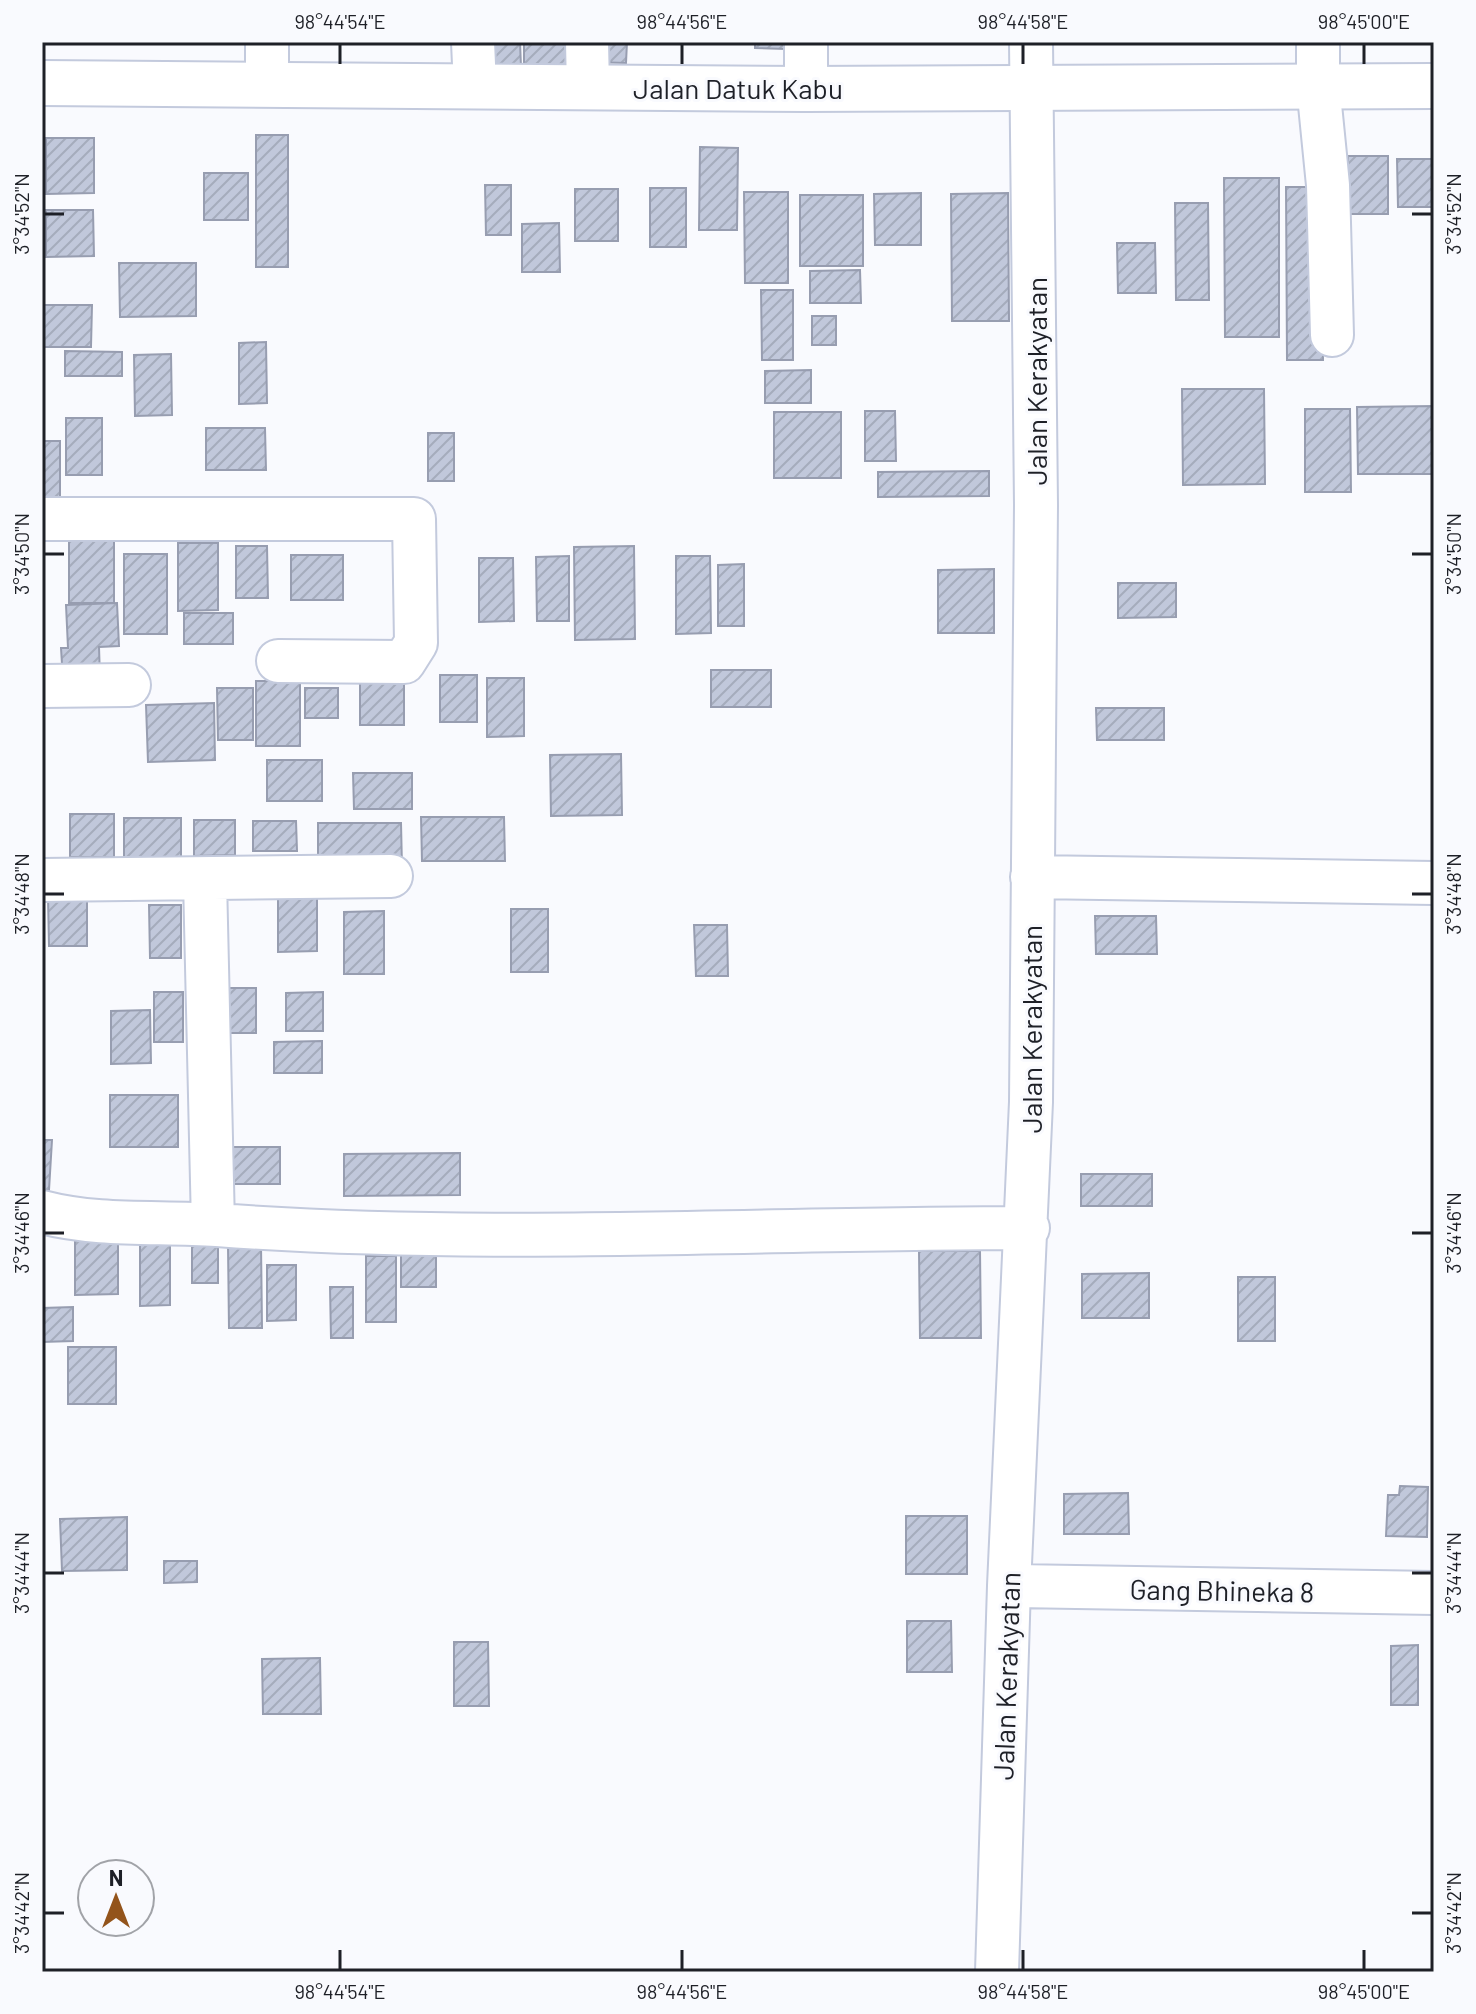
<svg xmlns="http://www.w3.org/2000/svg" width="1476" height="2014" font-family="Barlow,sans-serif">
<defs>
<pattern id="building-hatch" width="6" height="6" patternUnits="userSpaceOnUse" patternTransform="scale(2)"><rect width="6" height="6" fill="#c1c8db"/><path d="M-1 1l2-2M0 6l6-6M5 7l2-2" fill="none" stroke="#a5acbc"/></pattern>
</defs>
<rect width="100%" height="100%" fill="#f9fafe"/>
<path fill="url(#building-hatch)" stroke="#979db0" stroke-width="2" d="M486 42H520L521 67H487Z
M524 42 580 43V71L524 69Z
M593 42H627L626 63 592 62Z
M755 42H786L785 49 755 48Z
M256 135H288V267H256Z
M46 138H94V193L46 194Z
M700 147 738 148 737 230H699Z
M1348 156H1388V214H1348Z
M1397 159H1434V207H1398Z
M204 173H248V220H204Z
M1224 178H1279V337H1225Z
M485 185H511V235H486Z
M1286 187H1322L1323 360H1287Z
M650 188H686V247H650Z
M575 189H618V241H575Z
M744 192H788V283H745Z
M921 193V245H875L874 194Z
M1008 193 1009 321H952L951 194Z
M800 195H863V266H800Z
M1175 203H1208L1209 300H1176Z
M46 210H93L94 256 46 257Z
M559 223 560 272H522V224Z
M1117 243H1155L1156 293H1118Z
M119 263H196V316L120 317Z
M860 270 861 303H810V271Z
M761 290H793V360H762Z
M42 305H92L91 347H42Z
M812 316H836V345H812Z
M266 342 267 403 239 404V343Z
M65 351 122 352V376H65Z
M171 354 172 415 135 416 134 355Z
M811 370V403H765V371Z
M1182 389H1264L1265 484 1183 485Z
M1434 406V474H1358L1357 407Z
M1305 409H1350L1351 492H1305Z
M865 411H895L896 461H865Z
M774 412H841V478H774Z
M66 418H102V475H66Z
M206 428H265L266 470H206Z
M428 433H454V481H428Z
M42 441H60V500H42Z
M989 471V496L878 497V472Z
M69 538H114V603H69Z
M178 543H218V610L178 611Z
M236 546H267L268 598H236Z
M634 546 635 639 575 640 574 547Z
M124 554H167V634H124Z
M291 555H343V600H291Z
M569 556V621H537L536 557Z
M676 556H710L711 633 676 634Z
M479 558H513L514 621 479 622Z
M744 564V626H718V565Z
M994 569V633H938V570Z
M1118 583H1176V617L1118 618Z
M117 603 119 646 99 647 100 678 63 680 61 648H68L66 605Z
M184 613H233V644H184Z
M711 670H771V707H711Z
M440 675H477V722H440Z
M487 678H524V736L487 737Z
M256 681H300V746H256Z
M404 682V725H360V683Z
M217 688H253V740H218Z
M305 688H338V718H305Z
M214 703 215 760 148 762 146 705Z
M1096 708H1164V740H1097Z
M621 754 622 815 551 816 550 755Z
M267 760H322V801H267Z
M353 773H412V809H354Z
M70 814H114V857H70Z
M421 817H504L505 861H422Z
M124 818H181V859L124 860Z
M194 820H235V855L194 856Z
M253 821H296L297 851H253Z
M318 823H401L402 867H318Z
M48 897H87V946H49Z
M278 897H317V951L278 952Z
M149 905H181V958H150Z
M511 909H548V972H511Z
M384 911V974H344V912Z
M1095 916H1156L1157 954H1096Z
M694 925H727L728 976H696Z
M216 988H256V1033H216Z
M154 992H183V1042H154Z
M323 992V1031H286V993Z
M150 1010 151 1063 111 1064V1011Z
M322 1041V1073H274V1042Z
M110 1095H178V1147H110Z
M42 1140H52L49 1190H42Z
M221 1147H280V1184H221Z
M460 1153V1195L344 1196V1154Z
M1081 1174H1152V1206H1081Z
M75 1241H118V1294L75 1295Z
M140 1243H170V1305L140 1306Z
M261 1244 262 1328H229L228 1245Z
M401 1245H436V1287H401Z
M192 1246H218V1283H192Z
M919 1251H980L981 1338H920Z
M366 1256H396V1322H366Z
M267 1265H296V1320L267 1321Z
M1149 1273V1318H1082V1274Z
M1238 1277H1275V1341H1238Z
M330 1287H353V1338H331Z
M73 1307V1341L42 1342V1308Z
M68 1347H116V1404H68Z
M1400 1486 1428 1487 1427 1537 1386 1536 1388 1495H1399Z
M1128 1493 1129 1534H1064V1494Z
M906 1516H967V1574H906Z
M127 1517V1570L62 1571 60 1519Z
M164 1561H197V1582L164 1583Z
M907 1621H951L952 1672H907Z
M454 1642H488L489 1706H454Z
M1418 1645V1705H1391V1646Z
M320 1658 321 1714H263L262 1659Z"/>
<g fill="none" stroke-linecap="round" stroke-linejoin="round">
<g stroke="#c3cadd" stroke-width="46">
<path id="minor" d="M473 42 475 87
M587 42 588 87
M1318 42V85L1328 185 1332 335
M267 83V42
M806 89V42
M42 519H414L416 643 404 662 278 661
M42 686 129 685
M1032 877 1434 883
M42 880 391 876
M205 880 213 1225
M42 1212C99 1227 158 1221 217 1225 486 1245 758 1228 1028 1228
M1009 1586 1434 1593
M997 1972 1009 1586 1031 1102 1036 505 1031 42"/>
</g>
<g stroke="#c3cadd" stroke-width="48">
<path id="tertiary" d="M42 83 806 89 1434 86"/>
</g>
<use href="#minor" stroke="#fff" stroke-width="42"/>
<use href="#tertiary" stroke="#fff" stroke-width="44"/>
</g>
<path fill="none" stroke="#1e2027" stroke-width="3" d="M340 44V64M682 44V64M1023 44V64M1364 44V64M44 214H64M1412 214H1432M44 554H64M1412 554H1432M44 894H64M1412 894H1432M44 1233H64M1412 1233H1432M44 1573H64M1412 1573H1432M44 1913H64M1412 1913H1432M340 1950V1970M682 1950V1970M1023 1950V1970M1364 1950V1970"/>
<g text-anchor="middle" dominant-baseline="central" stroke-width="6" stroke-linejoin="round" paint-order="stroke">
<g font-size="28" fill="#1e2027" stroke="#f9fafe">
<text x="738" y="88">Jalan Datuk Kabu</text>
<text transform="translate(1036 381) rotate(-90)">Jalan Kerakyatan</text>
<text transform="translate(1031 1029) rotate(-90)">Jalan Kerakyatan</text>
<text transform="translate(1222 1590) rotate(1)">Gang Bhineka 8</text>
<text transform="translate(1006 1676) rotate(-88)">Jalan Kerakyatan</text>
</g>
</g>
<rect width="1476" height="2014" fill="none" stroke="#f9fafe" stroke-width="88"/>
<g transform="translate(116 1898)"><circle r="38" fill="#f9fafe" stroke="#a1a3a8" stroke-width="2"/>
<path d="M0-6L14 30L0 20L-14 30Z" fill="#93541b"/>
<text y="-12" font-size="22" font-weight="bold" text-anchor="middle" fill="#1e2027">N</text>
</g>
<rect x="44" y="44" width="1388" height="1926" fill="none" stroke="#1e2027" stroke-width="3"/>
<g font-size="20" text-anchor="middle" fill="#1e2027">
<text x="340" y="29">98°44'54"E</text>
<text x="682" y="29">98°44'56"E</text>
<text x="1023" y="29">98°44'58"E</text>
<text x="1364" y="29">98°45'00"E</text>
<text transform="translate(22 214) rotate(-90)" y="7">3°34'52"N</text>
<text transform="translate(1454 214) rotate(-90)" y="7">3°34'52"N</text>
<text transform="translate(22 554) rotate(-90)" y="7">3°34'50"N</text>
<text transform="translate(1454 554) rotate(-90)" y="7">3°34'50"N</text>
<text transform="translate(22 894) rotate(-90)" y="7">3°34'48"N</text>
<text transform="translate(1454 894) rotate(-90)" y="7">3°34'48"N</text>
<text transform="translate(22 1233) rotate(-90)" y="7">3°34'46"N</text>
<text transform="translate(1454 1233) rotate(-90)" y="7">3°34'46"N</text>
<text transform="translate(22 1573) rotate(-90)" y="7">3°34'44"N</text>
<text transform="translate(1454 1573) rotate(-90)" y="7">3°34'44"N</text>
<text transform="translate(22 1913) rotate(-90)" y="7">3°34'42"N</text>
<text transform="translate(1454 1913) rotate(-90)" y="7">3°34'42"N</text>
<text x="340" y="1999">98°44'54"E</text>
<text x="682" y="1999">98°44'56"E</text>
<text x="1023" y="1999">98°44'58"E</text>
<text x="1364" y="1999">98°45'00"E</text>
</g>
</svg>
